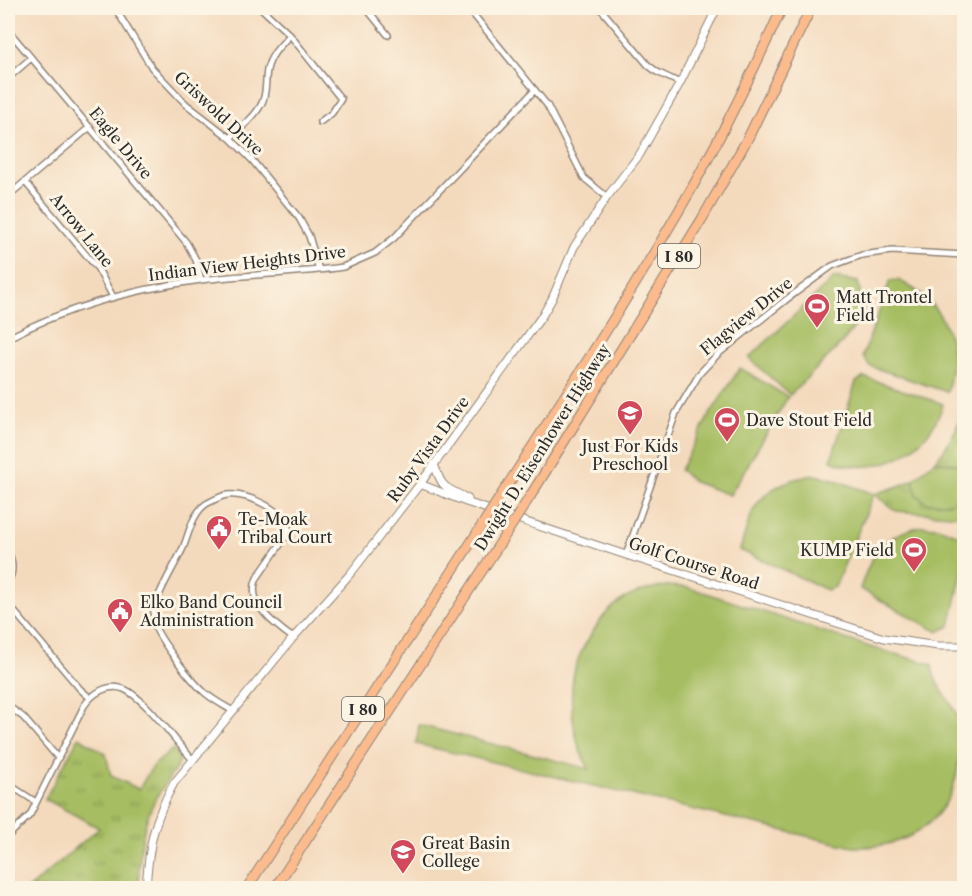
<svg xmlns="http://www.w3.org/2000/svg" width="972" height="896" font-family="'Libre Caslon Text',serif">
<defs>
<pattern id="grass-tufts" width="24" height="20" patternUnits="userSpaceOnUse" patternTransform="scale(1.5)"><rect width="24" height="20" fill="#a6bd62"/><path d="M3 7l-1-3M5 7V3M7 7l1-3M15 17l-1-3M17 17v-4M19 17l1-3" fill="none" stroke="#879a51"/></pattern>
</defs>
<rect width="100%" height="100%" fill="#fcf5e5"/>
<filter id="ink" filterUnits="userSpaceOnUse"><feTurbulence type="fractalNoise" baseFrequency=".0167" numOctaves="2"/><feDisplacementMap in="SourceGraphic" scale="12" xChannelSelector="R" yChannelSelector="G"/><feConvolveMatrix kernelMatrix="1 2 1 2 8 2 1 2 1" color-interpolation-filters="sRGB"/></filter>
<filter id="wash" filterUnits="userSpaceOnUse"><feTurbulence type="fractalNoise" baseFrequency=".008" numOctaves="4" result="noise"/><feDisplacementMap in="SourceGraphic" scale="24" xChannelSelector="R" yChannelSelector="G"/><feGaussianBlur stdDeviation="1.35" result="paint"/><feColorMatrix in="noise" values="0 0 0 0 0 0 0 0 0 0 0 0 0 0 0 0 0 1.4 0 .05"/><feComposite in="paint" operator="in"/></filter>
<g filter="url(#wash)">
<rect width="100%" height="100%" fill="#f4dabd"/>
<path fill="url(#grass-tufts)" stroke="#687446" stroke-width="1.5" d="M964 408V516L896 511 874 494C887 490 903 486 914 479 940 462 955 437 964 408Z
M79 737 106 754 111 776 139 789 152 767 173 749 180 760C177 771 161 788 155 800 140 828 140 858 138 888H29L99 828 45 799Z"/>
<path fill="#a6bd62" stroke="#687446" stroke-width="1.5" d="M834 278 858 282 865 313 841 344 790 395 749 358Z
M898 280C945 303 961 342 947 392L869 366 863 356 890 281Z
M740 368 788 397 730 495 694 482 680 470 709 416Z
M864 377 943 404C929 451 877 480 831 460L856 382Z
M934 461 961 465 962 492 951 503H926L917 495 913 480Z
M816 475 830 478 874 494 835 587 827 590 740 550C744 537 748 520 754 509 767 487 793 477 816 475Z
M922 526 938 527 964 537V565L950 626 938 632 860 589C872 551 884 535 922 526Z
M666 586 685 587 703 592 873 648 932 664C933 688 954 700 959 721 960 728 959 737 959 744 961 811 917 849 853 847L416 744 419 725 589 769C587 764 583 758 581 753 571 726 567 684 579 657 582 649 587 641 592 633 610 602 631 591 666 586Z"/>
</g>
<g filter="url(#ink)">
<g fill="none" stroke-linecap="round" stroke-linejoin="round">
<g stroke="#908274" stroke-width="8">
<path id="minor" d="M115 8 152 68 186 104 230 138 252 160 299 218 309 236 319 270
M261 8 290 35 341 99 332 113 320 122
M366 8 388 35
M468 8 547 105 584 178 607 197
M600 8 648 65 657 72 680 83
M8 30 186 242 196 260 201 280
M8 78 30 59
M230 138C241 128 255 117 262 103 267 92 265 82 267 70 270 55 280 46 290 35
M25 182 98 269 113 297
M8 196 90 127
M8 338C67 307 134 289 201 280 248 274 296 274 343 267L375 253 394 238 535 90
M8 551C13 562 14 572 8 582
M626 555 676 413 700 373 718 354 787 299 832 266 848 260 862 255 892 251 964 255
M8 604 80 689 89 697
M8 706 23 717 58 758
M233 711C223 705 211 699 203 691 191 680 154 634 153 620 153 598 174 568 183 548 189 534 192 514 206 504 212 501 220 496 227 495 247 492 287 511 289 532L257 578C245 603 275 625 293 638
M8 784 36 802
M8 836 30 815 84 706C92 694 107 683 124 689 145 698 176 742 193 760"/>
</g>
<g stroke="#908274" stroke-width="9">
<path id="tertiary" d="M434 464C443 491 445 486 468 499
M420 484 466 502 626 555 884 638 938 646H964
M146 888C149 846 153 821 174 783L293 638 351 573 420 484 542 316 552 299 574 247 607 197 640 154 680 83 717 8"/>
</g>
<g stroke="#908274" stroke-width="11">
<path id="motorway" d="M507 486C566 394 626 302 681 207 719 142 751 76 782 8
M531 495 702 219 748 138 811 8
M247 888 479 530
M275 888 502 540"/>
</g>
<use href="#minor" stroke="#fff" stroke-width="5"/>
<use href="#tertiary" stroke="#fff" stroke-width="7"/>
<use href="#motorway" stroke="#fbbb8d" stroke-width="9"/>
<g stroke="#908274" stroke-width="11" stroke-linecap="butt">
<path id="motorway-bridge" d="M479 530 507 486
M502 540 531 495"/>
</g>
<use href="#motorway-bridge" stroke="#fbbb8d" stroke-width="9"/>
</g>
</g>
<defs>
<g id="stadium-pin" transform="scale(1.35)"><path d="M0 17L-7.5 6A9.5 9.5 0 1 1 7.5 6Z" fill="#d1495b" stroke="#fcf5e5"/><path d="M0-5a6.5 5 0 1 0 0 10a6.5 5 0 1 0 0-10ZM-3.5-1.8h7v3.6h-7Z" fill="#fff"/></g>
<g id="school-pin" transform="scale(1.35)"><path d="M0 17L-7.5 6A9.5 9.5 0 1 1 7.5 6Z" fill="#d1495b" stroke="#fcf5e5"/><path d="M0-5L7-2L0 1L-7-2ZM-4 1L0 2.5L4 1V4Q0 6-4 4Z" fill="#fff"/></g>
<g id="civic-pin" transform="scale(1.35)"><path d="M0 17L-7.5 6A9.5 9.5 0 1 1 7.5 6Z" fill="#d1495b" stroke="#fcf5e5"/><path d="M-.6-6.5H3V-4.5H.6V-3L4-1V1h2V6H-6V1h2V-1L-.6-3ZM-1.2 2.5V6h2.4V2.5Z" fill="#fff"/></g>
<g id="university-pin" transform="scale(1.35)"><path d="M0 17L-7.5 6A9.5 9.5 0 1 1 7.5 6Z" fill="#d1495b" stroke="#fcf5e5"/><path d="M0-5L7-2L0 1L-7-2ZM-4 1L0 2.5L4 1V4Q0 6-4 4Z" fill="#fff"/></g>
</defs>
<g fill-rule="evenodd">
<use href="#stadium-pin" x="817" y="306"/>
<use href="#school-pin" x="630" y="413"/>
<use href="#stadium-pin" x="727" y="420"/>
<use href="#civic-pin" x="219" y="528"/>
<use href="#stadium-pin" x="914" y="550"/>
<use href="#civic-pin" x="120" y="611"/>
<use href="#university-pin" x="403" y="852"/>
</g>
<g text-anchor="middle" dominant-baseline="central" stroke-width="6" stroke-linejoin="round" paint-order="stroke">
<g fill="#fcf5e5" stroke="#6a6863" stroke-width="1.5">
<rect x="658" y="244" width="42" height="24" rx="4.5"/>
<rect x="342" y="697" width="42" height="24" rx="4.5"/>
</g>
<g font-size="15" font-weight="bold" fill="#2b2b2b">
<text x="679" y="256">I 80</text>
<text x="363" y="709">I 80</text>
</g>
<g font-size="16" fill="#2b2b2b" stroke="#fcf5e5">
<text transform="translate(219 113) rotate(43)">Griswold Drive</text>
<text transform="translate(121 143) rotate(50)">Eagle Drive</text>
<text transform="translate(82 230) rotate(51)">Arrow Lane</text>
<text transform="translate(247 263) rotate(-7)">Indian View Heights Drive</text>
<text transform="translate(746 316) rotate(-39)">Flagview Drive</text>
<text transform="translate(542 447) rotate(-58)">Dwight D. Eisenhower Highway</text>
<text transform="translate(428 449) rotate(-54)">Ruby Vista Drive</text>
<text transform="translate(694 563) rotate(18)">Golf Course Road</text>
</g>
<g font-size="16" fill="#2b2b2b" stroke="#fcf5e5" text-anchor="start">
<text x="836" y="297">Matt Trontel<tspan x="836" dy="18">Field</tspan></text>
<text x="746" y="420">Dave Stout Field</text>
<text x="630" y="446" text-anchor="middle">Just For Kids<tspan x="630" dy="18">Preschool</tspan></text>
<text x="238" y="519">Te-Moak<tspan x="238" dy="18">Tribal Court</tspan></text>
<text x="894" y="550" text-anchor="end">KUMP Field</text>
<text x="140" y="602">Elko Band Council<tspan x="140" dy="18">Administration</tspan></text>
<text x="422" y="843">Great Basin<tspan x="422" dy="18">College</tspan></text>
</g>
</g>
<rect width="972" height="896" fill="none" stroke="#fcf5e5" stroke-width="30"/>
</svg>
